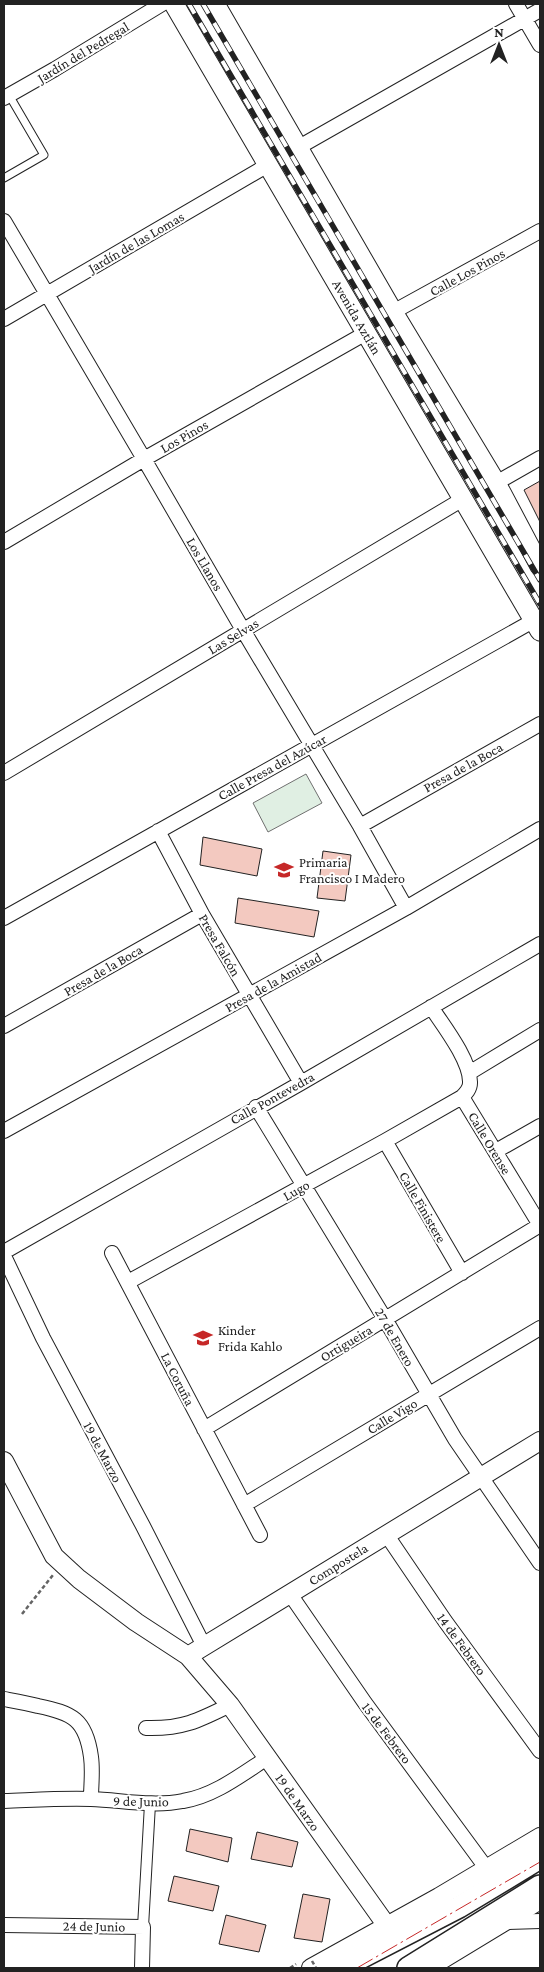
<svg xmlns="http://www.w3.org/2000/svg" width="544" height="1972" font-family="'Crimson Pro',serif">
<rect width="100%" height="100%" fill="#fff"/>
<path fill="#e0efe3" stroke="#6f6f6f" d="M306 774 322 803 268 832 253 803Z"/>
<path fill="#f3c9c0" stroke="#222" d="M540 481V522L524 490Z
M203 837 262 849 257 876 200 865Z
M323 851 351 855 345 901 317 898Z
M238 898 319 911 314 937 235 923Z
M190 1829 232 1838 228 1862 186 1851Z
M257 1832 298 1842 292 1867 251 1859Z
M174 1876 219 1886 213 1911 168 1901Z
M303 1894 330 1899 322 1942 294 1938Z
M226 1915 266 1925 259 1952 219 1944Z"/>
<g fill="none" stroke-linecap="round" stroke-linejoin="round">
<g stroke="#222" stroke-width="9">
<path id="service" d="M4 178 44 155 9 95"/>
</g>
<g stroke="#222" stroke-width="12">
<path id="pedestrian" d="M143 1927 150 1804"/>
</g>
<g stroke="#222" stroke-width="16">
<path id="minor" d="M516 4 540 45
M4 98 55 69 162 4
M299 147 540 10
M4 221 144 459 243 630 360 826 406 908
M393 312 540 231
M4 319 268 165
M496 483 540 458
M4 542 144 459 366 333
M4 773 463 499
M360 826 540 724
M158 831 202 914 301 1083
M4 918 540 617
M4 1026 202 914
M469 1073 540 1030
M462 1097 540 1225
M256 1107 385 1319 455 1439 540 1563
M4 1131 406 908 540 829
M385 1141 462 1273
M496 1151 540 1126
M4 1252 301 1083 540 944
M112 1253 260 1535
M4 1256 43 1338 143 1526 204 1646
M128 1282 385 1141 462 1097C466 1093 470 1089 470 1083 471 1061 443 1025 431 1007
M204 1429 540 1225
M244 1505 540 1328
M386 1534 445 1621 540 1751
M290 1594 365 1703 487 1869
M4 1699C15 1701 27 1703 38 1706 72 1713 86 1719 91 1757 93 1771 91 1785 91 1799
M146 1728C182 1729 198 1721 230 1705
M4 1801C33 1800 62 1798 91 1799 121 1800 153 1807 183 1801 214 1796 241 1775 267 1758
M504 1922 540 1921
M4 1925 143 1927 142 1968"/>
</g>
<g stroke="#222" stroke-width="20">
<path id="tertiary" d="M4 1461 54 1556 79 1579 136 1622 188 1656 230 1705 387 1926
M188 1656 540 1441
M311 1968 439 1897 540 1837
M428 1968 540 1900"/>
</g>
<g stroke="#222" stroke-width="21">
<path id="secondary" d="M174 4 540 631
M215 4 393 312 496 483 540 566"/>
</g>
<g stroke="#222" stroke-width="24">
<path id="primary" d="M341 1968 459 1907 540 1858
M408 1968 540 1886"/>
</g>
<path stroke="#646464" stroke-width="2.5" stroke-dasharray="4 2.5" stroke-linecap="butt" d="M22 1614 53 1575
M290 1968 296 1964"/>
<use href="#service" stroke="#fff" stroke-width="7"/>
<use href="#pedestrian" stroke="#fff" stroke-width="10"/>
<use href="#minor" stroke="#fff" stroke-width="14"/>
<use href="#tertiary" stroke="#fff" stroke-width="18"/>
<use href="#secondary" stroke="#fff" stroke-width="19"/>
<use href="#primary" stroke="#fff" stroke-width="21"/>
<g stroke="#222" stroke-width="5.5">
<path id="rail" d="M189 4 540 604
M203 4 540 580"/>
</g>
<use href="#rail" stroke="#fff" stroke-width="4" stroke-dasharray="11" stroke-linecap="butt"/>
<path stroke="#646464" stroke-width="2.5" stroke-dasharray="4 2.5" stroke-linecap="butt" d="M312 1961 316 1968"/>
<path stroke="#c62828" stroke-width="1" stroke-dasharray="18 4 2.5 4" stroke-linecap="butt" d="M357 1968 540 1862"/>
</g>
<defs>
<g id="school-bare" transform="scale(1.5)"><path d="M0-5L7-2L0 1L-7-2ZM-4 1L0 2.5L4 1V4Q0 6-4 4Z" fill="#c62828" stroke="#fff" stroke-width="2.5" paint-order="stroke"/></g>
</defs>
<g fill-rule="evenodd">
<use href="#school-bare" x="284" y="870"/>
<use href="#school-bare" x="203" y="1338"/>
</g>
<g text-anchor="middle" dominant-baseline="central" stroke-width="4" stroke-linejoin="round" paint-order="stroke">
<g font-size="14" fill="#222" stroke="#fff">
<text transform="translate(83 52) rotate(-31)">Jardín del Pedregal</text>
<text transform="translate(136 242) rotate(-30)">Jardín de las Lomas</text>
<text transform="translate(467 272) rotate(-29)">Calle Los Pinos</text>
<text transform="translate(357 317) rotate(60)">Avenida Aztlán</text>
<text transform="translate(184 436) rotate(-30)">Los Pinos</text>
<text transform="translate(205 564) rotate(60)">Los Llanos</text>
<text transform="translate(233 636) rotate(-31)">Las Selvas</text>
<text transform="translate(272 767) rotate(-29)">Calle Presa del Azúcar</text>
<text transform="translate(463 767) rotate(-29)">Presa de la Boca</text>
<text transform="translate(220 945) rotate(60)">Presa Falcón</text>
<text transform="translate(103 970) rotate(-30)">Presa de la Boca</text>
<text transform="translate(273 982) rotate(-29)">Presa de la Amistad</text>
<text transform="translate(272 1098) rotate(-29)">Calle Pontevedra</text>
<text transform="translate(490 1143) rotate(59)">Calle Orense</text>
<text transform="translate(296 1190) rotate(-29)">Lugo</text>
<text transform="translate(423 1207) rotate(60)">Calle Finistere</text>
<text transform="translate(395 1337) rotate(60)">27 de Enero</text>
<text transform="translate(346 1343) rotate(-31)">Ortigueira</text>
<text transform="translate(178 1379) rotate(63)">La Coruña</text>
<text transform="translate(392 1416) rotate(-31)">Calle Vigo</text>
<text transform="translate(103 1452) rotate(62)">19 de Marzo</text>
<text transform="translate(338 1564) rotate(-32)">Compostela</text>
<text transform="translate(462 1644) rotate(54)">14 de Febrero</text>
<text transform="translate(387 1733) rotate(53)">15 de Febrero</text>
<text transform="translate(141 1801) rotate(1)">9 de Junio</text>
<text transform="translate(298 1802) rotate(55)">19 de Marzo</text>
<text transform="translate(94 1926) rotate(1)">24 de Junio</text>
</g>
<g font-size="14" fill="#222" stroke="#fff" text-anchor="start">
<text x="299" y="862">Primaria<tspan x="299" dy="16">Francisco I Madero</tspan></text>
<text x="218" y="1330">Kinder<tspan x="218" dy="16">Frida Kahlo</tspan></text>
</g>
</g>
<rect width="544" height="1972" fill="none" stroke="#222222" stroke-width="10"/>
<g transform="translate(499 45)" stroke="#ffffff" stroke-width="4" paint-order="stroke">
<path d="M0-4L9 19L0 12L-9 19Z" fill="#222222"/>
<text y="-8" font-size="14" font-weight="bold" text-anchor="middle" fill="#222222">N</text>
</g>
</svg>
